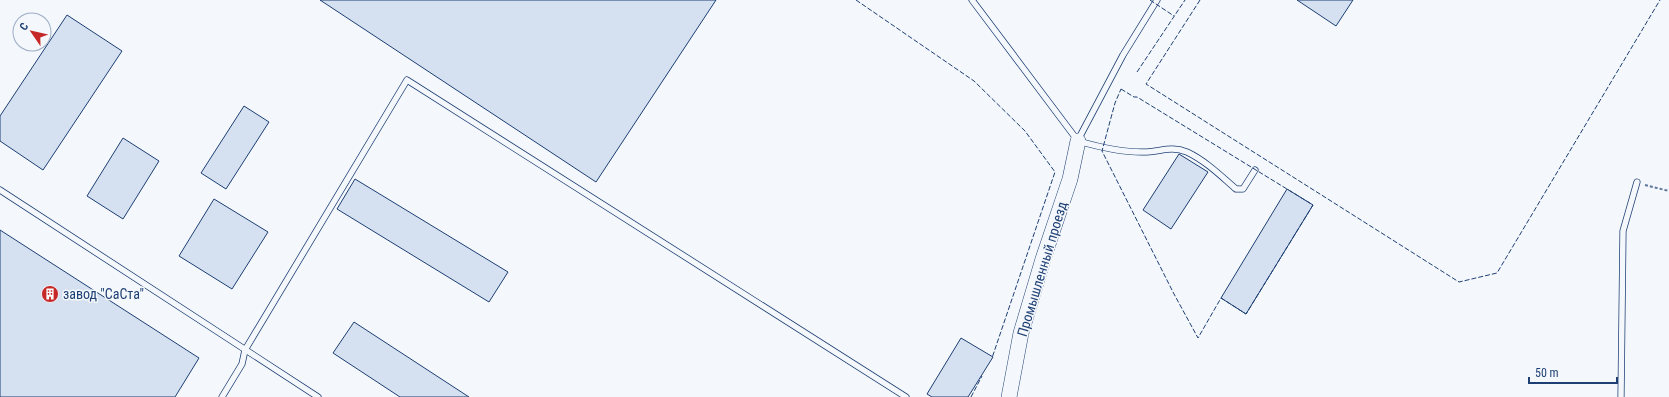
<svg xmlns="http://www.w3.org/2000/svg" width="1669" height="397" font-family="'Roboto Condensed',sans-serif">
<rect width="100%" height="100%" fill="#f4f7fb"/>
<path fill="#d5e0f0" stroke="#1d3f73" d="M320 0H716L596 182Z
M1297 0H1353L1336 26Z
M67 15 122 51 43 170 0 141V116Z
M244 106 269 122 226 189 201 173Z
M123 138 159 161 123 219 87 196Z
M1179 154 1208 172 1171 229 1143 210Z
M355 179 508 272 489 302 337 209Z
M1287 189 1313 205 1246 314 1221 298Z
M214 199 268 232 232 289 179 256Z
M0 230 199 358 175 397H0Z
M354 322 469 397H400L333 353Z
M961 338 993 357 968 397H932L927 394Z"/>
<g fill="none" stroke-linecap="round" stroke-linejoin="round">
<g stroke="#1d3f73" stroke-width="7">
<path id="lane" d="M972 0 1078 141C1099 147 1125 153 1147 152 1162 151 1172 146 1187 152 1206 161 1221 176 1236 189H1243L1255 170
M1078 140 1123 55 1157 0
M0 190 318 397
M222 397 242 364 245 350 407 80 906 397
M1621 397 1623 231 1637 182"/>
</g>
<g stroke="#1d3f73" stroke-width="16">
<path id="secondary" d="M1009 397 1021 333 1043 259 1070 179 1078 141"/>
</g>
<path stroke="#5e769c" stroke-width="2" stroke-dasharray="3 2" stroke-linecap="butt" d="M1645 185 1669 191"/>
<use href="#lane" stroke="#f4f7fb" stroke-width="5.5"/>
<use href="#secondary" stroke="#f4f7fb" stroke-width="15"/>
<path stroke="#1d3f73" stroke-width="1" stroke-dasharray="5 2" stroke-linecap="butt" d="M856 0 974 81 1025 131 1055 172 992 358
M1150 0 1174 16
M1200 0 1146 84 1459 282 1497 273 1660 0
M1137 72 1185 0
M1121 89 1134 97H1137L1313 205 1246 314 1221 298 1198 338 1174 294 1102 151 1115 103Z
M971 397 982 376"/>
</g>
<defs>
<g id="building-disc" transform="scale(0.9)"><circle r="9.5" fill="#c62828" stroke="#f4f7fb"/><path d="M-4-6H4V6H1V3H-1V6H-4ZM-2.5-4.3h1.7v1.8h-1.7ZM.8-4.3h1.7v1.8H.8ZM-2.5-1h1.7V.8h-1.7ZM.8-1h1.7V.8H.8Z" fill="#fff"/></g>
</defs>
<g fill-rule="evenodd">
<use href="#building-disc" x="50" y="294"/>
</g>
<g text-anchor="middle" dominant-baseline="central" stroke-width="3" stroke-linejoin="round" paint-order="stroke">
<g font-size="14" fill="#1d3f73" stroke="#f4f7fb">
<text transform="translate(1042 269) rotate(-73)">Промышленный проезд</text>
</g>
<g font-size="14" fill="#1d3f73" stroke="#f4f7fb" text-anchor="start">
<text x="63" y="294">завод "СаСта"</text>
</g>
</g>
<g transform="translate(32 32) rotate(304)"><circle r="19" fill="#f4f7fb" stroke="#9eadc5"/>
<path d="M0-3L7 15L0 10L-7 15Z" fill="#c62828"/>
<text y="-6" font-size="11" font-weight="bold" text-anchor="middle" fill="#1d3f73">С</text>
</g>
<path d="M1529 377v6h88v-6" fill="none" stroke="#1d3f73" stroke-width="2"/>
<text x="1535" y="377" font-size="12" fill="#1d3f73" stroke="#f4f7fb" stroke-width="3" paint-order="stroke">50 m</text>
</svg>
